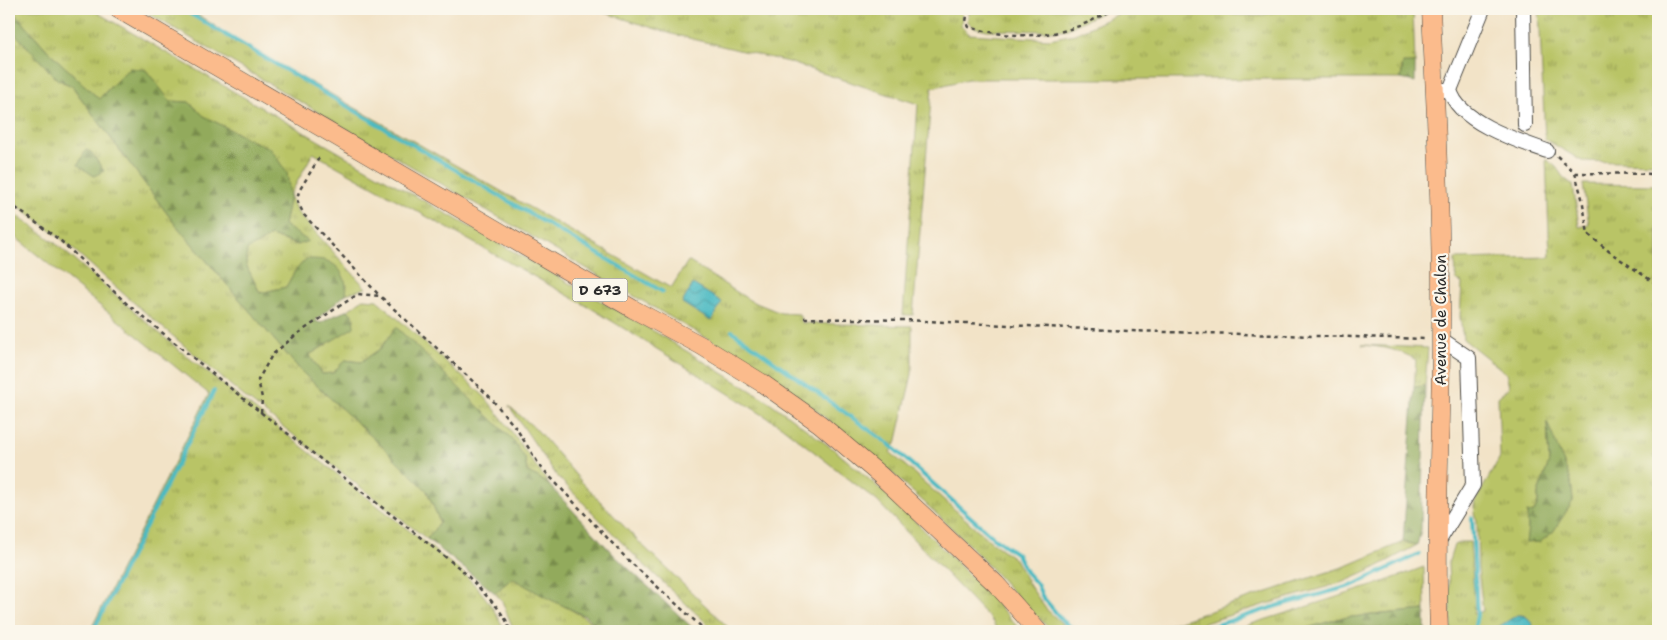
<svg xmlns="http://www.w3.org/2000/svg" width="1667" height="640" font-family="'Shantell Sans',sans-serif">
<defs>
<pattern id="grass-tufts" width="24" height="20" patternUnits="userSpaceOnUse" patternTransform="scale(1.25)"><rect width="24" height="20" fill="#b9c466"/><path d="M3 7l-1-3M5 7V3M7 7l1-3M15 17l-1-3M17 17v-4M19 17l1-3" fill="none" stroke="#979f54"/></pattern>
<pattern id="forest-firs" width="22" height="20" patternUnits="userSpaceOnUse" patternTransform="scale(1.25)"><rect width="22" height="20" fill="#92aa5b"/><path d="M5 1l3.5 6h-7zM16 11l3.5 6h-7z" fill="#778b4b"/></pattern>
<pattern id="water-waves" width="16" height="10" patternUnits="userSpaceOnUse" patternTransform="scale(1.25)"><rect width="16" height="10" fill="#4bbac2"/><path d="M0 5q4-4 8 0t8 0" fill="none" stroke="#3f979e"/></pattern>
</defs>
<rect width="100%" height="100%" fill="#fbf7ec"/>
<filter id="ink" filterUnits="userSpaceOnUse"><feTurbulence type="fractalNoise" baseFrequency=".02" numOctaves="2"/><feDisplacementMap in="SourceGraphic" scale="10" xChannelSelector="R" yChannelSelector="G"/><feConvolveMatrix kernelMatrix="1 2 1 2 8 2 1 2 1" color-interpolation-filters="sRGB"/></filter>
<filter id="wash" filterUnits="userSpaceOnUse"><feTurbulence type="fractalNoise" baseFrequency=".0096" numOctaves="4" result="noise"/><feDisplacementMap in="SourceGraphic" scale="20" xChannelSelector="R" yChannelSelector="G"/><feGaussianBlur stdDeviation="1.12" result="paint"/><feColorMatrix in="noise" values="0 0 0 0 0 0 0 0 0 0 0 0 0 0 0 0 0 1.4 0 .05"/><feComposite in="paint" operator="in"/></filter>
<g filter="url(#wash)">
<rect width="100%" height="100%" fill="#f2e3c7"/>
<path fill="url(#grass-tufts)" stroke="#727848" fill-rule="evenodd" d="M11 9H91L359 164 657 333 768 401 836 451 900 506 994 600 1021 631H998L992 621 877 501 781 426 594 310 313 153 290 195 297 212 366 288 346 294 347 285 295 271 286 287 260 293 246 265V250L271 236 298 245 297 235 284 225 290 195 270 148 252 141 204 116 189 102 170 101 145 70 112 85 99 99 48 51Z
M141 9H189L236 40 671 288 688 261 751 301 781 313 799 314 802 323 912 326V374L896 444 890 452 989 540 1015 559 1030 586 1046 609 1070 631H1052C1023 605 997 574 970 546 905 482 838 424 763 371Z
M593 9H963L961 25 969 34 1049 39 1075 34 1129 9H1215L1235 15 1258 16 1288 9H1413L1415 63 1403 64 1401 79H968L932 88 913 315H903L918 104 788 62 672 34Z
M970 9H1109L1067 29 1052 31 987 30 974 27 967 21Z
M1539 9H1658V163L1582 161 1545 139Z
M9 27 57 79 72 86 175 224 302 372 384 448 427 491 440 522 427 539 241 394 126 296 57 235 9 199Z
M1546 159 1556 167 1563 177 1573 185 1579 227 1589 225 1583 184 1658 185V631H1535C1521 596 1510 629 1490 631 1478 633 1464 631 1451 631L1448 564 1454 545 1461 542H1470L1475 606 1473 614 1483 611 1478 569 1477 520 1474 514 1476 500 1500 457 1498 397 1509 387 1506 373 1463 339 1460 317 1462 283 1456 280 1455 259 1550 257ZM1547 423 1571 481 1573 501 1527 542 1528 527 1527 514 1534 512 1538 504V494L1549 462Z
M9 209 55 243 179 350 462 572C482 591 493 606 505 631H90L209 394 9 232Z
M363 299 377 300 484 396 504 421 550 486 538 477 527 472 525 458 396 327 380 349 361 362 345 360 333 373 322 374 309 355 326 345 353 316 348 310Z
M1362 345 1428 348 1425 386 1414 387 1416 360C1399 349 1382 347 1362 345Z
M509 406 537 430 581 481 637 540 732 631H715L637 558 557 476Z
M1403 542 1417 545 1371 570 1344 582 1263 605 1179 631H1150L1349 565Z
M1424 567 1425 610 1341 618 1298 631H1229L1375 585Z
M512 578C543 596 576 610 605 631H514L502 601 495 593Z"/>
<path fill="url(#forest-firs)" stroke="#5e6a43" d="M9 9H11L48 51 99 99 129 68 146 70 170 101 189 102 204 116 252 141 270 148 287 173 290 195 284 225 308 241 298 245 271 236 247 250 246 265 260 293 286 287 295 271 306 259C312 259 318 259 323 260 339 263 348 279 346 294L315 321 321 323 329 318 348 310 353 316 354 327 309 355 322 374 333 373 345 360 361 362 380 349 396 327 512 439 525 458 527 472 538 477 550 486 615 556 696 631H605L585 616 547 598 512 578 495 593 427 539 440 522 427 491 384 448 302 372 175 224 72 86 57 79 9 27Z
M1403 63H1415V82L1401 79Z
M86 150 91 152 104 171 94 176 78 165Z
M1425 386 1421 530 1417 545 1403 542 1414 387Z
M1547 422 1571 481 1573 501 1553 532 1540 542 1526 543 1528 527 1527 513 1534 512 1538 504V494L1549 462Z
M1425 610V631H1396L1364 627 1343 631H1298L1341 618Z"/>
<path fill="url(#water-waves)" stroke="#3b7276" d="M693 284 722 302 711 321 682 303Z
M1517 615C1529 615 1531 621 1535 631H1492Z"/>
<g fill="none" stroke-linecap="round" stroke-linejoin="round">
<path stroke="#4bbac2" stroke-width="4" d="M182 9 663 292
M732 331 890 445 994 538 1017 554 1026 572 1037 584 1042 596 1062 620 1076 631
M1472 518 1477 615 1474 631
M93 631 214 391
M1198 631 1280 605 1351 586 1419 554"/>
</g>
</g>
<g filter="url(#ink)">
<g fill="none" stroke-linecap="round" stroke-linejoin="round">
<g stroke="#494742" stroke-width="16">
<path id="minor" d="M1523 9 1525 125
M1443 90H1450L1483 9
M1450 90C1458 122 1518 141 1547 151
M1437 544 1473 485 1469 358 1441 339"/>
</g>
<g stroke="#494742" stroke-width="19">
<path id="major" d="M118 9 531 250 633 309 702 346 762 383 820 424 880 475 996 584 1038 631
M1431 9C1436 118 1442 227 1441 337 1441 435 1435 533 1439 631"/>
</g>
<path stroke="#494742" stroke-width="2.5" stroke-dasharray="4 4" stroke-linecap="butt" d="M968 9 966 22 969 27C1003 37 1043 39 1076 27 1089 23 1102 15 1115 9
M1241 9 1259 10 1264 9
M1557 156 1575 173 1582 198 1588 234 1611 253 1658 285
M319 158 299 191 297 200 304 215 379 295
M1575 173 1658 174
M9 203 61 241 126 303 240 396 462 570 497 607 506 620 510 631
M804 318 905 320 1129 331 1427 339
M261 413 262 398 258 380 272 355 297 334 358 294 380 296 489 396 516 428 540 466 627 559 706 631"/>
<use href="#minor" stroke="#fff" stroke-width="14"/>
<use href="#major" stroke="#fbbb8c" stroke-width="18"/>
</g>
</g>
<g text-anchor="middle" dominant-baseline="central" stroke-width="4.5" stroke-linejoin="round" paint-order="stroke">
<rect fill="#fbf7ec" stroke="#696865" stroke-width="1" x="572.5" y="278.5" width="55" height="23" rx="4"/>
<g font-size="14" font-weight="bold" fill="#2b2b2b">
<text x="600" y="290">D 673</text>
</g>
<g font-size="15" fill="#2b2b2b" stroke="#fbf7ec">
<text transform="translate(1441 320) rotate(-90)">Avenue de Chalon</text>
</g>
</g>
<rect width="1667" height="640" fill="none" stroke="#fbf7ec" stroke-width="30"/>
</svg>
